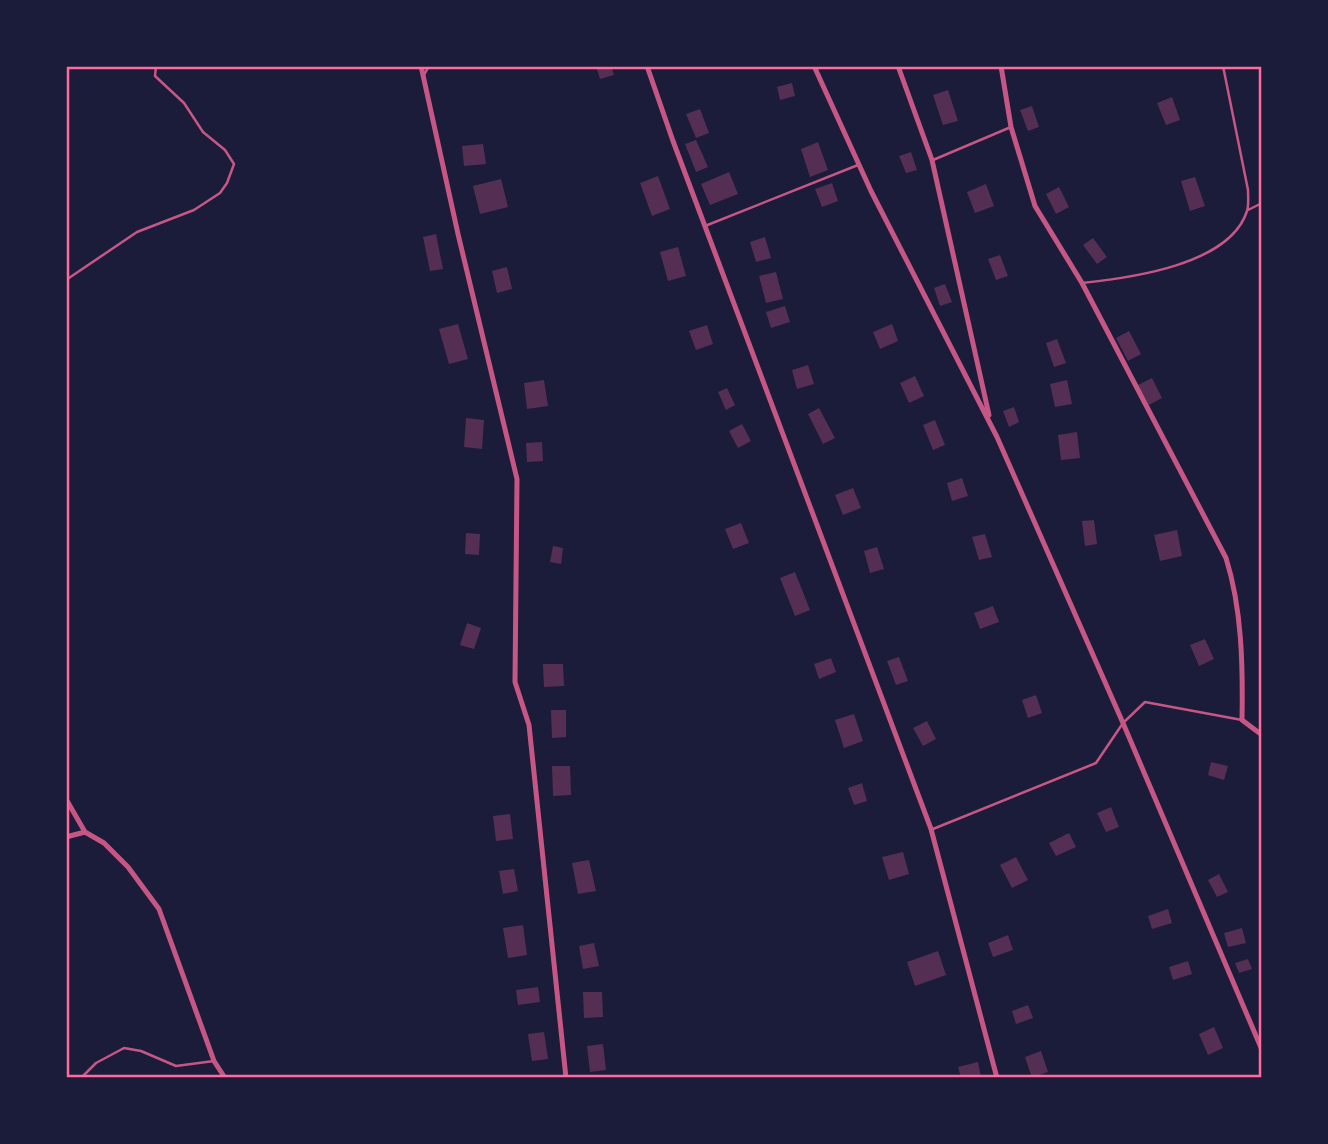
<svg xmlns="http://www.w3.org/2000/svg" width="1328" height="1144" font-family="Manrope,sans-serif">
<rect width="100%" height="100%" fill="#1b1b3a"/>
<path fill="#542f53" d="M596 66H611L614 75 600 79Z
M792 83 795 96 780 100 777 87Z
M948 90 958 121 943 125 933 95Z
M1172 97 1180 120 1166 125 1157 103Z
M1032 106 1039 127 1028 131 1020 110Z
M700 109 709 133 696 138 686 114Z
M696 140 708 167 696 172 685 144Z
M818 142 828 170 810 177 801 149Z
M483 144 486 164 464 166 462 146Z
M911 152 917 170 906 173 899 156Z
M729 172 738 194 710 205 701 184Z
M658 176 670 209 652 216 640 183Z
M1195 177 1205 206 1190 211 1181 181Z
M501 179 508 207 480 214 473 186Z
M832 183 838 201 822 207 815 189Z
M986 184 994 206 975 213 967 192Z
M1059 187 1069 207 1056 214 1046 194Z
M436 234 443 269 430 271 423 237Z
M765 237 771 258 756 262 750 242Z
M1093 238 1107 257 1097 264 1083 245Z
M678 247 686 276 668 281 660 252Z
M1000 255 1008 276 996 280 988 259Z
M507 267 512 289 497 293 492 271Z
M776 272 783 299 766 303 759 276Z
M945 284 952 302 940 306 934 288Z
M785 306 790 322 771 328 766 312Z
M458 324 468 359 449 364 439 329Z
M892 324 898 341 880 349 873 332Z
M707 325 713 344 696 350 689 331Z
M1129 331 1141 354 1128 361 1116 338Z
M1057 339 1066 363 1054 367 1046 343Z
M808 365 814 384 797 389 792 370Z
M915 376 924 396 909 403 900 383Z
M1152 378 1162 398 1149 405 1138 385Z
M544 380 548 406 527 409 524 383Z
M1067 380 1072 404 1055 407 1050 384Z
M727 388 735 405 726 410 718 392Z
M1014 407 1019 422 1009 427 1003 411Z
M819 408 835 438 823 444 808 414Z
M466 418 484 420 482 449 464 447Z
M935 420 945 445 933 450 923 425Z
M742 424 751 441 738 448 729 431Z
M1077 432 1080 458 1061 460 1058 435Z
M542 442 543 461 527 462 526 443Z
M962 478 968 496 952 501 947 483Z
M853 488 861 508 843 515 835 495Z
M1094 520 1097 544 1085 546 1082 521Z
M741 523 749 543 733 549 725 529Z
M1177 530 1182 556 1160 561 1154 535Z
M466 533 480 534 479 555 465 554Z
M985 534 992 557 979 560 972 537Z
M553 546 563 548 561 564 550 562Z
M877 547 884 569 870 573 864 551Z
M795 572 810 610 795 616 780 578Z
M993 606 999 622 980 629 974 613Z
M467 623 481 628 474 649 460 645Z
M1205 639 1214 659 1199 666 1190 645Z
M899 657 908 681 896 685 887 661Z
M831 658 836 672 819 679 814 664Z
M543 664H563L564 686 544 687Z
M1036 695 1042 713 1028 718 1022 700Z
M551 710H566V737L552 738Z
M854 714 863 741 844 748 835 720Z
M927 721 936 739 923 746 913 728Z
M1211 762 1228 766 1224 780 1208 775Z
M552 766H570L571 795 553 796Z
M862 783 867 801 854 805 848 788Z
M1111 807 1119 827 1106 832 1097 813Z
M510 814 513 839 496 841 493 816Z
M1069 833 1076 847 1056 856 1049 843Z
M903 852 909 874 889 880 882 857Z
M1016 857 1028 880 1012 888 1000 865Z
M589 860 596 891 578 894 572 863Z
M514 869 518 891 503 894 499 871Z
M1219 874 1228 892 1217 897 1208 880Z
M1168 909 1172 923 1152 929 1148 916Z
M523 925 527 955 508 958 503 928Z
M1242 928 1246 943 1228 947 1224 933Z
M1008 935 1013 950 993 957 988 943Z
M594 943 599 966 583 969 579 946Z
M938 951 946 975 915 986 907 962Z
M1248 959 1252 969 1239 973 1235 963Z
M1188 961 1192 974 1173 980 1169 967Z
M538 987 540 1002 518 1005 516 990Z
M583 992H602L603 1017 584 1018Z
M1028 1005 1033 1018 1016 1024 1012 1011Z
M1214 1027 1223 1048 1208 1055 1199 1034Z
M544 1032 548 1059 532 1061 528 1034Z
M603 1044 606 1070 590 1072 587 1046Z
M1041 1051 1048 1072 1032 1078 1025 1057Z
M978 1062 981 1077 961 1078 958 1067Z"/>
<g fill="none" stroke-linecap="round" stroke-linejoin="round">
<path stroke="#c65784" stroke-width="2.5" d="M424 75 429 66
M933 160 1011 127
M1248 210 1262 203
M705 226 858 165
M66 280 137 232 194 210 220 193 227 183 234 164 225 150 203 132 184 103 155 76 156 66
M1082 283C1130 278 1230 265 1247 211 1249 205 1248 196 1248 190L1223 66
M933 829 1096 763 1123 723 1145 702 1242 720
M81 1078 96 1063 124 1048 141 1051 176 1066 214 1061"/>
<path stroke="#c65784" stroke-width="5" d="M421 66 458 234 517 479 515 682 529 725 566 1078
M647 66 673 141 931 829 997 1078
M814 66 871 191 997 437 1123 723 1262 1050
M898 66 932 160 989 415
M1001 66 1011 127 1035 206 1082 283 1226 558C1242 609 1243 666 1242 720L1262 735
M66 799 85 832
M66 837 85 832 104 843 128 867 159 909 214 1061 225 1078"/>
</g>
<rect width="1328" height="1144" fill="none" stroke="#1b1b3a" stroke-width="136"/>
<rect x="68" y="68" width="1192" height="1008" fill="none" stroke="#ff6b9d" stroke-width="2.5"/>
</svg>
